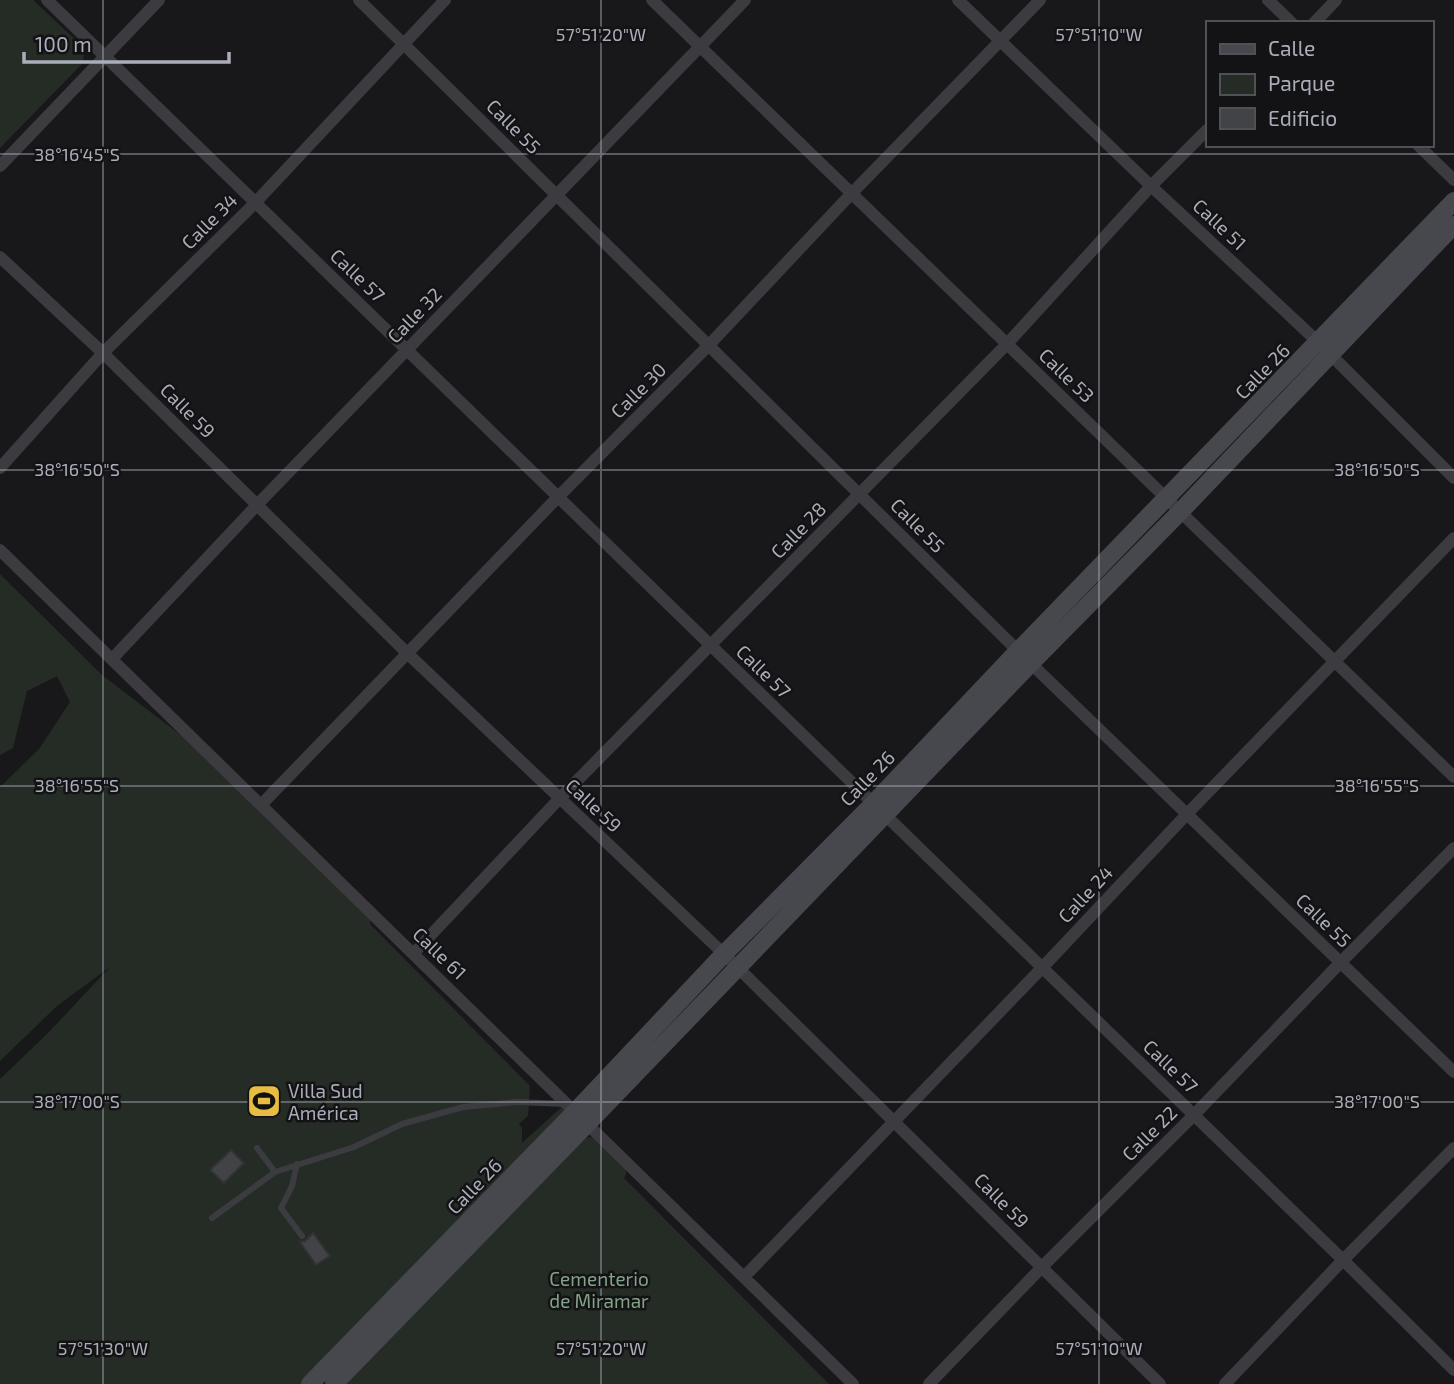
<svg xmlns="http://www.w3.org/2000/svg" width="1454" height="1384" font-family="'Exo 2',sans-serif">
<rect width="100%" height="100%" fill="#18181a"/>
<path fill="#242c25" d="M0 0H33L81 45 84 53 83 63 0 148Z
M0 574 102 675 207 755 270 823 370 915V924L530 1086 528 1116 519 1124 522 1128V1143L563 1106 565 1110 556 1122 301 1384H0V1079L49 1032 110 967 57 1006 0 1061V787L39 749 70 702 57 676 27 691 13 748 0 755Z
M589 1137 593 1138 626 1169V1174L624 1178 829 1384H344L585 1138Z"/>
<path fill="#424347" stroke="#323236" stroke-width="2" d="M231 1150 244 1163 224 1183 210 1170Z
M313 1233 330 1256 316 1265 300 1242 305 1241Z"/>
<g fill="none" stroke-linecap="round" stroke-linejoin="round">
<path stroke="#3b3b40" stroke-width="6" d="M257 1148 275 1172 354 1147 402 1124 463 1107 517 1102 565 1104
M297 1164 292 1186 281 1208 302 1236
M212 1218 275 1172"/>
<path stroke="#3b3b40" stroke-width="12" d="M47 0 1343 1260 1454 1370
M359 0 1018 651 1454 1072
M652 0 1454 777
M958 0 1151 186 1318 342 1454 478
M1268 0 1292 23
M1314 23 1336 0
M1418 145 1454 180
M0 166 159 0
M0 257 103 353 407 653 724 954 1160 1384
M0 468 103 353 256 202 445 0
M0 550 853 1384
M112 659 257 505 745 0
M261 805 558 497 709 345 852 193 1040 0
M413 954 559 799 1007 344 1151 186 1207 130
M744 1277 1042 968 1187 814 1454 538
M929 1384 1042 1267 1194 1115 1341 962 1454 848
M1225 1384 1343 1260 1454 1148"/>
<path stroke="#47484e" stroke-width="18" d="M310 1384 575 1112 724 954 873 804 1018 651 1454 201
M334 1384 587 1124 1031 663 1180 512 1454 225"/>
</g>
<path fill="none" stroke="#abaeb9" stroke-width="2" stroke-opacity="0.45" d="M103 0V1384M601 0V1384M1099 0V1384M0 154H1454M0 470H1454M0 786H1454M0 1102H1454"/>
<defs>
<g id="stadium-square" transform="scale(1.75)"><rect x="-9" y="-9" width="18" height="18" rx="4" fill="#e7bc42" stroke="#131315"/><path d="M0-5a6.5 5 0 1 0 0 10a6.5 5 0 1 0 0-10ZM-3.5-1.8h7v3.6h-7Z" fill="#111"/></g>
</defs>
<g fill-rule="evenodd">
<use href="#stadium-square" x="264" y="1101"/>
</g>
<g text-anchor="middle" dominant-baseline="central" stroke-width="5" stroke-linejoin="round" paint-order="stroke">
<g font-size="19" fill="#abaeb9" stroke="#131315">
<text transform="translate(514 126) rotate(45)">Calle 55</text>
<text transform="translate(209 221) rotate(-45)">Calle 34</text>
<text transform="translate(1220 224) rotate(43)">Calle 51</text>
<text transform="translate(358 275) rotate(44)">Calle 57</text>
<text transform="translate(414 315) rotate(-46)">Calle 32</text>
<text transform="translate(1262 371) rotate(-46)">Calle 26</text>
<text transform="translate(1067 375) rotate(44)">Calle 53</text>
<text transform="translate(638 390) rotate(-45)">Calle 30</text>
<text transform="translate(188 410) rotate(45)">Calle 59</text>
<text transform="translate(918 525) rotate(45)">Calle 55</text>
<text transform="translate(798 530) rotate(-46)">Calle 28</text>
<text transform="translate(764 671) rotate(44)">Calle 57</text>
<text transform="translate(867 778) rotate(-46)">Calle 26</text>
<text transform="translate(594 805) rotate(43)">Calle 59</text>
<text transform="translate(1085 894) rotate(-47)">Calle 24</text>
<text transform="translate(1324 920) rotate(44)">Calle 55</text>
<text transform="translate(440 953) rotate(44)">Calle 61</text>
<text transform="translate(1171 1066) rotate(44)">Calle 57</text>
<text transform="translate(1149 1133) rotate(-45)">Calle 22</text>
<text transform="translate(474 1186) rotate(-46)">Calle 26</text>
<text transform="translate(1002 1200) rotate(45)">Calle 59</text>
</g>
<g font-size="19" fill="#abaeb9" stroke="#131315" text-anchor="start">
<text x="288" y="1090">Villa Sud<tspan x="288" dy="22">América</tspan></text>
</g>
<g font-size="19" fill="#83a287" stroke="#131315">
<text x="599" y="1278">Cementerio<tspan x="599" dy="22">de Miramar</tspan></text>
</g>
</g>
<g font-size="18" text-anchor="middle" fill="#abaeb9" stroke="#131315" stroke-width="5" stroke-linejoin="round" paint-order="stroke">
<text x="601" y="41">57°51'20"W</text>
<text x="1099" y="41">57°51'10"W</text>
<text x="77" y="161">38°16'45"S</text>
<text x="77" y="476">38°16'50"S</text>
<text x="1377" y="476">38°16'50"S</text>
<text x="77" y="792">38°16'55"S</text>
<text x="1377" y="792">38°16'55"S</text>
<text x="77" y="1108">38°17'00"S</text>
<text x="1377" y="1108">38°17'00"S</text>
<text x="103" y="1355">57°51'30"W</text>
<text x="601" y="1355">57°51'20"W</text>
<text x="1099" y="1355">57°51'10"W</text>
</g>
<rect x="1206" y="21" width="228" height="126" fill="#131315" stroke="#505157" stroke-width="2"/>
<rect x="1220" y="44" width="35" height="10" fill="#47484e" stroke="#505157" stroke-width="2"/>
<text x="1268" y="56" font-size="21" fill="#abaeb9">Calle</text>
<rect x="1220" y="74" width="35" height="21" fill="#242c25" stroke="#505157" stroke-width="2"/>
<text x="1268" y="91" font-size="21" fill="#abaeb9">Parque</text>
<rect x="1220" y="108" width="35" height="21" fill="#424347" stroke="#505157" stroke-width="2"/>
<text x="1268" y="126" font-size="21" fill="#abaeb9">Edificio</text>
<path d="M24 52v10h205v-10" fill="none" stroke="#abaeb9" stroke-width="3.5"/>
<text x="35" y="52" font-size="21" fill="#abaeb9" stroke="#131315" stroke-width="5" paint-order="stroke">100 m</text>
</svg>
